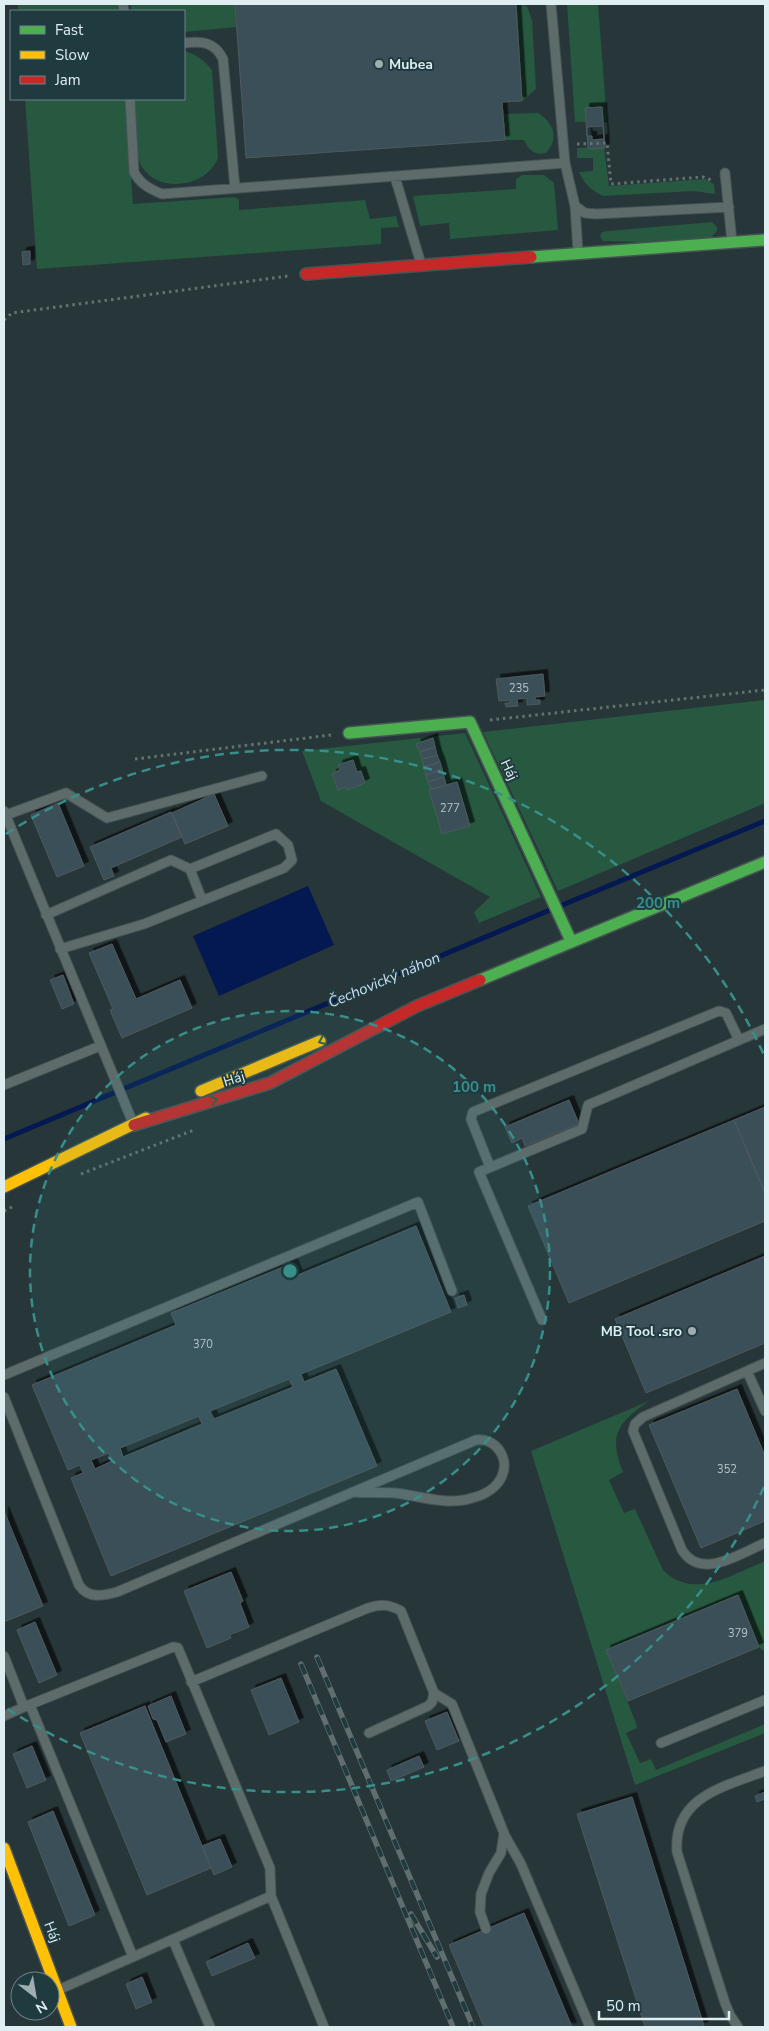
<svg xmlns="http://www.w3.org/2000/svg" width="769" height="2031" font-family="'Nunito Sans',sans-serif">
<defs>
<filter id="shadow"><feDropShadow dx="4.5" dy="-4.5" stdDeviation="0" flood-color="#0009"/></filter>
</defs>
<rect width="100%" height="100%" fill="#273639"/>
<path fill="#265940" d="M18 4H118V11H18Z
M130 4H235L236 27 184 32V11H132Z
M516 4 527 6 532 20 536 89 522 101Z
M567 4H598L607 121 575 122Z
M184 51C196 54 204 60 212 70L218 158C207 187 159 194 142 167 134 154 136 115 134 99H184Z
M25 99H125L133 204 235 197 239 200V210L365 200 370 219 396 216 399 227 381 228V244L37 269Z
M538 113C553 122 560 138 546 153 534 156 529 150 524 140H505L503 114Z
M604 147 609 186 705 179 714 184 715 194 694 191 603 196C591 190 585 185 579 172L593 171V158H577V148Z
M522 175H544L554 183 558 230 450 239 449 223 420 226 413 196 516 189V179Z
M712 222 717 227V231L705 244 603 241 600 236 602 232 608 231Z
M765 700V803L558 891 483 732Z
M465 733 541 897 479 923 474 912 490 897 321 801 302 751Z
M649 1401C618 1423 608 1434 623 1472L609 1480 624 1513 635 1509 663 1570C694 1601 732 1574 765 1561V1652L760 1648 737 1595 607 1651 636 1723 637 1728 626 1733 640 1763 651 1759 656 1770 765 1724V1733L635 1785 531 1451Z"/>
<path fill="#041951" d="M308 886 334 945 219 996 193 936Z"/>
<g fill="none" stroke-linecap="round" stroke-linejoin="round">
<path stroke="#041951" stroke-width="5" d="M560 906 765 821
M4 1139 550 910"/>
</g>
<path fill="#3a4f58" stroke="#4f595d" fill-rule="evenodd" filter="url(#shadow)" d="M235 4H516L522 101 502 102 505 140 246 158Z
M602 107 605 148 588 149 585 108Z
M603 126 604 139 592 140V136H587V127Z
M30 251V264L23 265 22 252Z
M543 674 545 696 535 697V700H540V704L527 705V698L517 699 518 706 506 707 505 703H510V700L499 701 496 679Z
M433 738 435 747 420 752 416 744Z
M435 747 437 755 422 759 420 752Z
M437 755 440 762 424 767 422 759Z
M353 760 357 772 361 771 365 783 347 790 346 787 338 790 332 774 340 770 338 765Z
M440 762 442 769 426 775 424 767Z
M442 769 444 777 428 782 426 775Z
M444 777 446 785 431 789 428 782Z
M457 782 470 826 442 834 429 790Z
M214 794 228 826 185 844 172 813Z
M58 803 84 866 57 877 31 815Z
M171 812 182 837 111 868 114 876 104 880 90 847Z
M112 944 136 999 180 980 192 1008 122 1038 110 1010 113 1009 89 953Z
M63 975 74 1004 62 1009 50 980Z
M569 1100 579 1124 525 1146 522 1138 512 1143 505 1127Z
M765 1107V1193L734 1120Z
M734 1120 765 1193V1221L569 1303 528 1206Z
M416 1226 451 1312 301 1374 304 1382 336 1369 377 1466 111 1576 71 1478 83 1473 80 1465 68 1470 32 1385 176 1325 171 1313 293 1263 298 1275ZM289 1379 293 1387 214 1419 210 1411ZM199 1416 202 1424 123 1457 120 1448ZM109 1453 112 1461 95 1469 91 1460Z
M765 1256V1343L646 1393 615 1319Z
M464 1295 467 1305 458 1308 455 1298Z
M737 1389 765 1456V1521L701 1548 649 1425Z
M4 1511 43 1606 4 1622Z
M231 1572 243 1601 240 1603 249 1627 230 1635 231 1638 207 1648 184 1591Z
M738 1595 759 1647 628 1701 606 1650Z
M35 1622 57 1675 39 1683 17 1630Z
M281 1678 299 1722 269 1735 251 1690Z
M171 1696 186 1734 166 1742 157 1720 153 1719 148 1706Z
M145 1706 211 1868 147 1895 80 1733Z
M447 1712 459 1741 437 1750 425 1721Z
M32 1746 46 1780 27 1788 13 1754Z
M419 1756 424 1767 391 1781 387 1770Z
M765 1792V1799L757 1802 755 1796Z
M632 1797 704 2026 699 2027H645L577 1814Z
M53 1811 95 1915 69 1926 28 1822Z
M220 1839 232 1867 214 1875 202 1846Z
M524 1913 572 2027H484L449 1945Z
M248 1943 255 1958 212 1976 206 1962Z
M142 1977 152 2002 136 2009 126 1984Z"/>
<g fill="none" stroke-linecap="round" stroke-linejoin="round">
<g stroke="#465355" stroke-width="11">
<path id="lane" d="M123 4 124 11
M551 4 565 163 575 206 585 213 596 214 729 207
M184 43C202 41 215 42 223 59L235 188
M130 99 134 172C140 184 150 189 162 194L565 163
M725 173 732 242
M395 177 421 264
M575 206 578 252
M4 811 133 1123
M6 815 66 793 107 818 262 776
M190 869 202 900
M46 915 171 860 190 869 276 834 288 845 292 860 284 868 144 924 60 949
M4 1085 100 1046
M490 1167 471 1119 473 1112 719 1011 726 1013 739 1040
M542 1320 479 1172 582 1129 588 1105 765 1029
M747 1371 765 1363
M4 1375 418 1202 452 1291
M4 1397 79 1585C88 1599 103 1596 117 1592L476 1440C495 1437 510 1458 502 1476 497 1488 484 1495 472 1498 448 1506 420 1496 395 1493 382 1492 367 1493 353 1492
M765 1411 747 1371 643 1417 635 1424 633 1431 682 1550C701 1581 741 1553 765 1543
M4 1656 24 1707 173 1647 178 1648 270 1868 271 1896 324 2027
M191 1682 368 1608C381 1604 389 1604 401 1611L434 1693 432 1702 428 1706 369 1733
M434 1693 452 1704 504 1833 501 1853 489 1873 481 1894 480 1912 486 1929
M30 1705 133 1957
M4 1716 24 1707
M661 1743 765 1700
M504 1834 521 1864 590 2027
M173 1940 210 2027
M58 1990 271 1896
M738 2027 730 2015 725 2003 677 1852C673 1797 723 1787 765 1771"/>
</g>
<g stroke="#465355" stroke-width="14">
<path id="fast" d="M531 257 765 240
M349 733 470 722 571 941
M480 980 765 862"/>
</g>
<g stroke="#465355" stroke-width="14">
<path id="slow" d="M201 1091 320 1041
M4 1187 146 1118
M4 1848 71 2027"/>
</g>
<g stroke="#465355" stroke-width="14">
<path id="jam" d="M306 274 531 257
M134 1125 270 1083 417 1006 480 980"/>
</g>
<path stroke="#647271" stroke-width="3" stroke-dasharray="2.5 4" stroke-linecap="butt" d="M577 144 607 143 611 184 703 177 714 181
M4 320 12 313 288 276
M490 720 765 690
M135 759 331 735
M81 1174 194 1130
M4 1211 12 1207"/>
<use href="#lane" stroke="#5d6c6b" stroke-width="9"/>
<use href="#fast" stroke="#4caf50" stroke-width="11"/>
<use href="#slow" stroke="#ffc107" stroke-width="11"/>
<use href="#jam" stroke="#c62828" stroke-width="11"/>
<g stroke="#616e6f" stroke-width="5.5">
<path id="rail" d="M317 1657 473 2027
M301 1664 453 2027
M411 1914 437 1957"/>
</g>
<use href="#rail" stroke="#203b40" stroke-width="4" stroke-dasharray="11" stroke-linecap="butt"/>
</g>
<defs><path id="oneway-chevron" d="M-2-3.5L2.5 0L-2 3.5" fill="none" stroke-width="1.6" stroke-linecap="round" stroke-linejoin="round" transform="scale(1.25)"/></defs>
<g stroke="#2d5e45">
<use href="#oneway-chevron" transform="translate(322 1041) rotate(158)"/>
<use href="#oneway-chevron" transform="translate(214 1100) rotate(-15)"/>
</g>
<circle cx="290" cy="1271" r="260" fill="#388e88" fill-opacity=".12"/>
<g fill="none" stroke="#388e88" stroke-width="2.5" stroke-dasharray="9 6">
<circle cx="290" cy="1271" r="260"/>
<path d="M764 1487A521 521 0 0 1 6 1708M6 834A521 521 0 0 1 764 1055"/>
</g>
<g fill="#9eaeb1" stroke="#203b40" stroke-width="2">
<circle cx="379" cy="64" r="5"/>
<circle cx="692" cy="1331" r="5"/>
</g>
<g text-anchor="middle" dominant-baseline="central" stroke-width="4" stroke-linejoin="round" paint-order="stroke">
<g font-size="11" fill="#b5c6cb">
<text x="519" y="688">235</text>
<text x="450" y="808">277</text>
<text x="203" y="1344">370</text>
<text x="727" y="1469">352</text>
<text x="738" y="1633">379</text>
</g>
<g font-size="14" font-weight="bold" fill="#deeef1" stroke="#203b40" text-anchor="start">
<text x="389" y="64">Mubea</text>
<text x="682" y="1331" text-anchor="end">MB Tool .sro</text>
</g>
<g font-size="14" fill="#deeef1" stroke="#203b40">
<text transform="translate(509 770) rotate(65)">Háj</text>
<text transform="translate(234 1079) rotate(-17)">Háj</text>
<text transform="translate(52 1932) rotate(69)">Háj</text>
</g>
<g font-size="15" font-style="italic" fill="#d0dbef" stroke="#203b40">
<text transform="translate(384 980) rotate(-23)">Čechovický náhon</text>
</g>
</g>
<circle cx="290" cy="1271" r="8" fill="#388e88" stroke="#203b40" stroke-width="2.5"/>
<g font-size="15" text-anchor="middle" font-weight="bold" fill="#388e88" stroke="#203b40" stroke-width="4" stroke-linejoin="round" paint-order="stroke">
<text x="658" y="908">200 m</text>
<text x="474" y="1092">100 m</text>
</g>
<rect width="769" height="2031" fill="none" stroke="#deeef1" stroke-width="10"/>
<rect x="10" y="10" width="175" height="90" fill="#203b40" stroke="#6c8387"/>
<rect x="20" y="26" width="25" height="8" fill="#4caf50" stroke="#6c8387"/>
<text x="55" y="35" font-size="15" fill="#deeef1">Fast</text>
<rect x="20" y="51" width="25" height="8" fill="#ffc107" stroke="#6c8387"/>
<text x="55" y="60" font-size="15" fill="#deeef1">Slow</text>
<rect x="20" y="76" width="25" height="8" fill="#c62828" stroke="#6c8387"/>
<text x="55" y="85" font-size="15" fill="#deeef1">Jam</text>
<g transform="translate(35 1996) rotate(149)"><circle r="24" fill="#203b40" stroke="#6c8387"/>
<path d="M0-4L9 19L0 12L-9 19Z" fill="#9eaeb1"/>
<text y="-8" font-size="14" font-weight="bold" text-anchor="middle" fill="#deeef1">N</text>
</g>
<path d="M599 2011v8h130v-8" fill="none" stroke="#deeef1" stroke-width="2.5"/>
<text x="606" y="2011" font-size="15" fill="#deeef1" stroke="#203b40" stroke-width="4" paint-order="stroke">50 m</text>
</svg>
